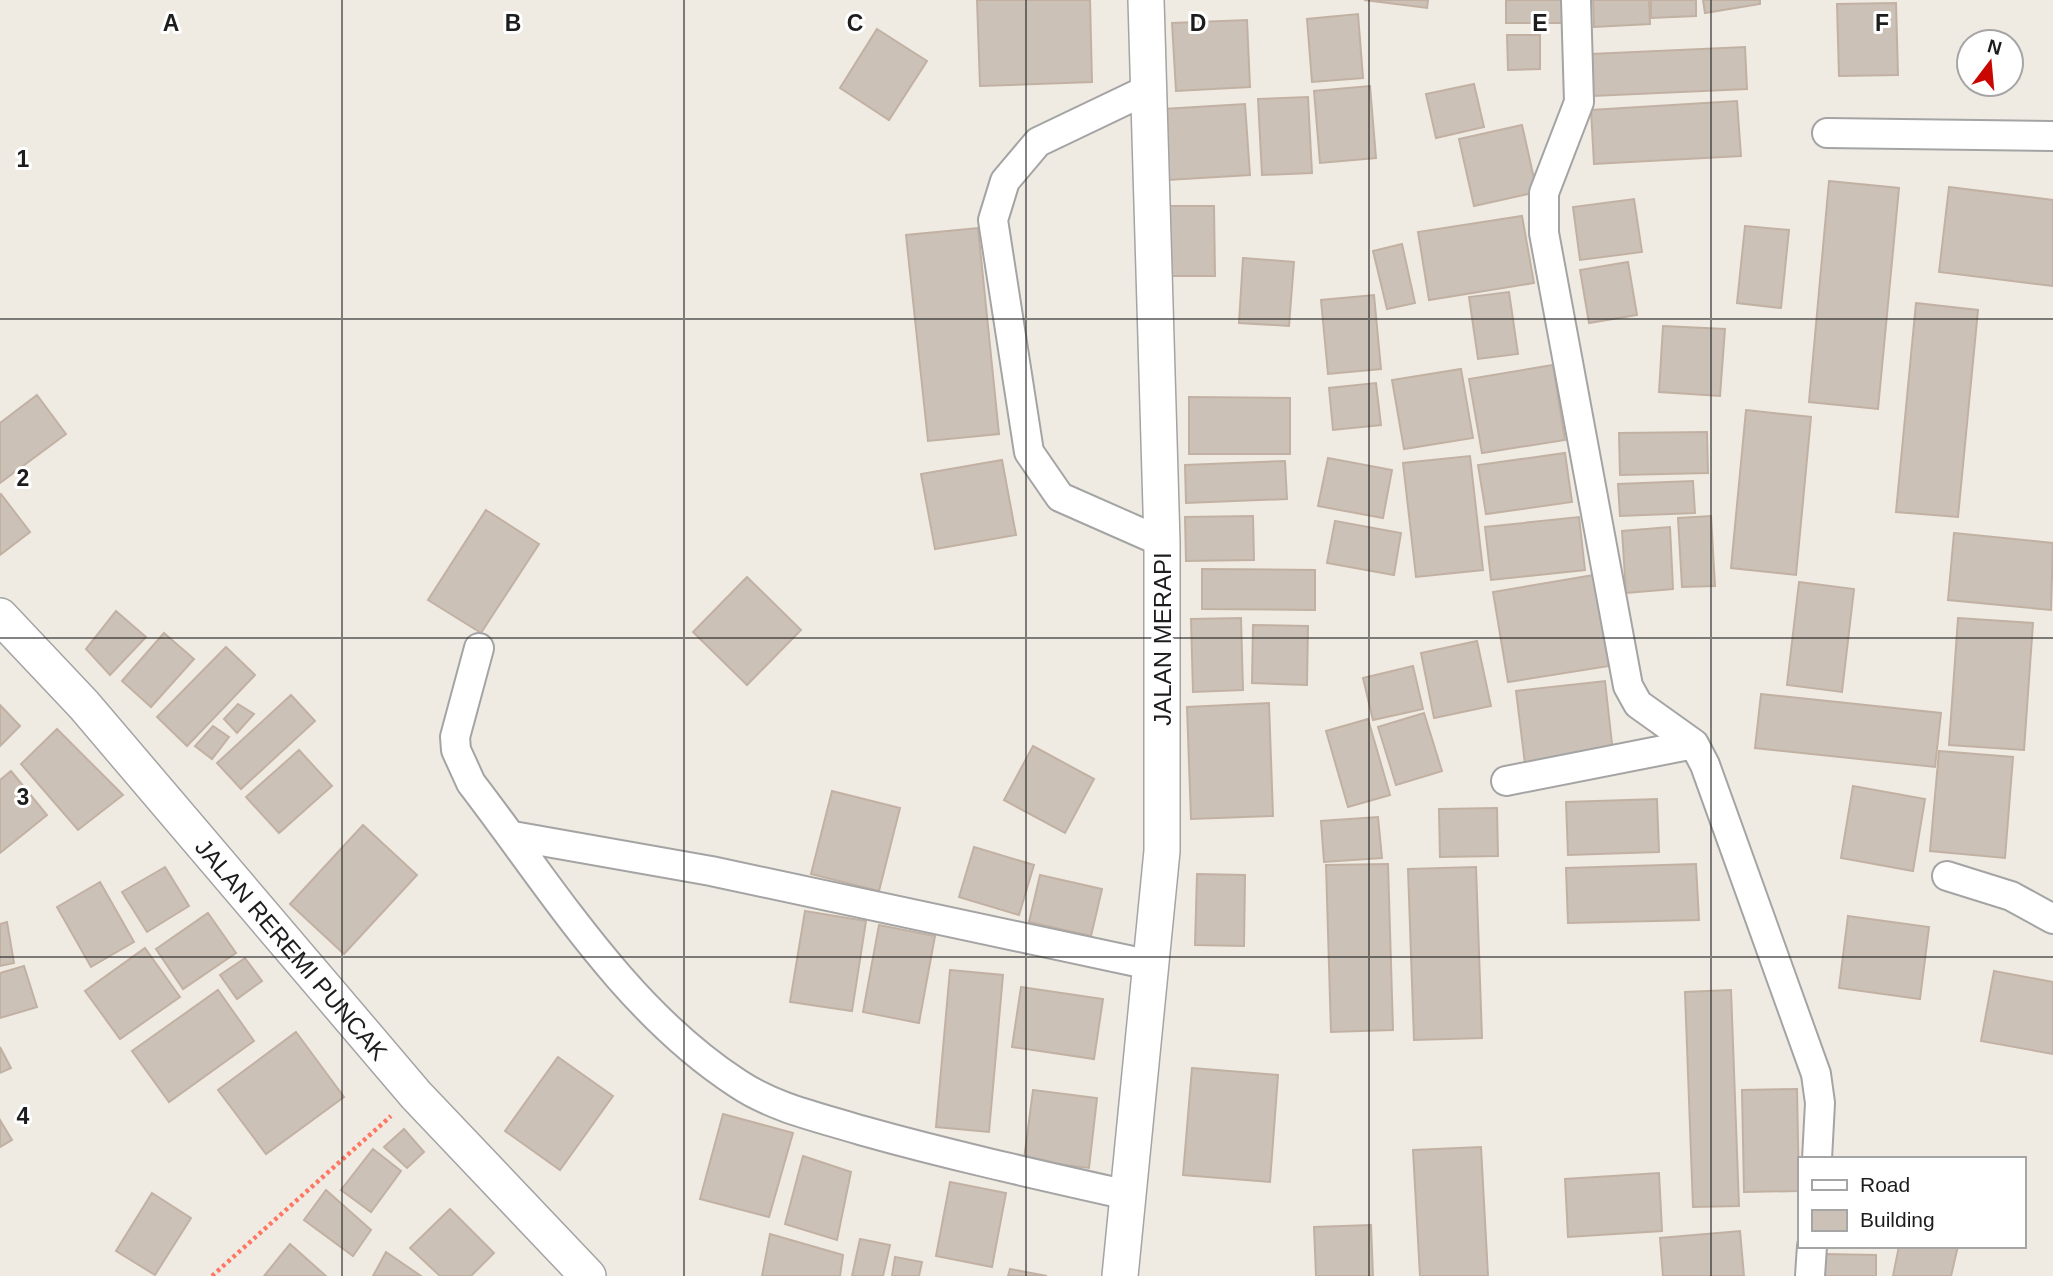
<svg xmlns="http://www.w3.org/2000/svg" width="2053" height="1276" font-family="Helvetica,sans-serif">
<rect width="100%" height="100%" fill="#efebe2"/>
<path fill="#cbc1b7" stroke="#c2b1a3" stroke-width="2" d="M977 0H1090L1092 82 980 86Z
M1364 0H1428L1427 8Z
M1506 0H1563V23H1506Z
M1593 0H1649L1650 24 1594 27Z
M1651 0H1696V16L1651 18Z
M1703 0H1760V4L1705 13Z
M1896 3 1898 75 1839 76 1837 4Z
M1358 14 1363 78 1312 82 1307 19Z
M1247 20 1250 87 1176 91 1172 23Z
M877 29 927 61 889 120 840 88Z
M1507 35H1540V69L1508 70Z
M1745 47 1747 89 1593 96 1591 54Z
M1474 84 1484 127 1436 138 1426 94Z
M1370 86 1376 158 1320 163 1314 91Z
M1308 97 1312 173 1262 175 1258 99Z
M1737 101 1741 156 1594 164 1591 110Z
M1245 104 1250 175 1168 180 1163 109Z
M1522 125 1537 192 1474 206 1459 139Z
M1829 181 1899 188 1878 409 1809 402Z
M1949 187 2053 200V286L1939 272Z
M1634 199 1642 252 1580 260 1573 207Z
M1169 206H1214L1215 276H1170Z
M1522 216 1534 283 1429 300 1418 232Z
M1745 226 1789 230 1781 308 1737 303Z
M978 228 999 434 928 441 906 235Z
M1402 244 1415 303 1387 309 1373 251Z
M1243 258 1294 262 1289 326 1239 323Z
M1628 262 1637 315 1589 323 1580 270Z
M1509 292 1518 354 1478 359 1469 297Z
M1374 295 1381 369 1328 374 1321 300Z
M1916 303 1978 310 1958 517 1896 512Z
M1663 326 1725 329 1720 396 1659 392Z
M1553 365 1565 440 1482 453 1469 379Z
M1461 369 1473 438 1404 449 1392 380Z
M1376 383 1381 425 1333 430 1329 388Z
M37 395 66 434 0 483V423Z
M1189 397 1290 398V454H1189Z
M1746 410 1811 417 1796 575 1731 568Z
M1707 432 1708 473 1620 475 1619 433Z
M1565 453 1572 502 1486 514 1478 465Z
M1470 456 1483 570 1416 577 1403 463Z
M1328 458 1392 470 1383 518 1318 506Z
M1002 460 1016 535 935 549 921 474Z
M1285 461 1287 499 1186 503 1185 465Z
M1693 481 1695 513 1620 516 1618 484Z
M1 494 30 532 0 555V495Z
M486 510 539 544 481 633 428 600Z
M1253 516 1254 560 1186 561 1185 517Z
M1711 516 1715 586 1682 587 1678 518Z
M1579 517 1585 570 1491 580 1485 527Z
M1335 521 1401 533 1394 575 1327 563Z
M1670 527 1673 589 1626 593 1622 531Z
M1954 533 2053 543 2051 610 1948 600Z
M1202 569 1315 570V610L1202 609Z
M1594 575 1609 666 1508 682 1493 592Z
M747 577 801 630 747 685 693 632Z
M1799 582 1854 589 1842 692 1787 685Z
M116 611 146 637 110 675 86 649Z
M1241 618 1243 690 1193 692 1191 619Z
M1958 618 2033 623 2024 750 1949 745Z
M1253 625 1308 626 1307 685 1252 683Z
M164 633 194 659 151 707 122 681Z
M1477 641 1491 706 1434 718 1421 653Z
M226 647 255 675 187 746 157 717Z
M1413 666 1423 709 1373 720 1363 678Z
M1605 681 1613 753 1525 764 1516 691Z
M1761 694 1941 713 1935 767 1755 748Z
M291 695 315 721 241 789 217 763Z
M1269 703 1273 816 1191 819 1187 707Z
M238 704 254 714 237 733 224 719Z
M0 705 20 726 0 746Z
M1424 713 1442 771 1396 785 1378 727Z
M1368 719 1390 795 1348 807 1326 731Z
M213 726 229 737 212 759 195 746Z
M57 729 123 795 78 830 21 764Z
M1033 746 1094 779 1065 833 1004 800Z
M299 750 332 786 279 833 246 797Z
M1939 751 2013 757 2005 858 1930 851Z
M11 771 47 815 0 853V780Z
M1853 786 1925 799 1913 871 1841 858Z
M832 791 900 808 879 891 811 874Z
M1657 799 1659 852 1568 855 1566 802Z
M1497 808 1498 856 1440 857 1439 809Z
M1378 817 1382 858 1324 862 1321 821Z
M363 825 417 875 344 954 290 904Z
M974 847 1034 865 1019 915 959 897Z
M1388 864 1393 1030 1331 1032 1326 865Z
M1696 864 1699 920 1568 923 1566 868Z
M165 867 189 906 147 932 122 892Z
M1476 867 1482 1038 1414 1040 1408 869Z
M1197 874 1245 875 1244 946 1195 945Z
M1040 875 1102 889 1091 936 1029 922Z
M100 882 134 942 91 967 57 907Z
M805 911 866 921 852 1011 790 1002Z
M208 913 236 953 183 989 156 949Z
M1848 916 1929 927 1920 999 1839 988Z
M7 922 14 963 0 966V924Z
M879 925 935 936 919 1023 863 1012Z
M145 948 180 997 120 1039 85 991Z
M245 958 262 981 237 999 220 975Z
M24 966 37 1007 0 1018V973Z
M950 970 1003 975 989 1132 936 1127Z
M1994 971 2053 982V1054L1981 1041Z
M1021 987 1103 999 1094 1059 1012 1047Z
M218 990 254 1041 169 1102 132 1051Z
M1731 990 1739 1206 1693 1207 1685 992Z
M296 1032 344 1097 266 1154 218 1090Z
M0 1047 11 1068 0 1073Z
M558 1057 613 1096 560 1170 505 1131Z
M1192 1068 1278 1075 1270 1182 1183 1175Z
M1797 1089 1799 1191 1744 1192 1742 1090Z
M1033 1090 1097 1098 1089 1168 1024 1160Z
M723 1114 793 1133 769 1217 700 1199Z
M0 1120 12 1140 0 1147Z
M404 1129 424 1152 407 1168 384 1147Z
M1481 1147 1488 1276H1420L1413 1150Z
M373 1149 401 1171 371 1212 341 1190Z
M803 1156 851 1172 837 1240 785 1224Z
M1659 1173 1662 1231 1568 1237 1565 1179Z
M950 1182 1006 1193 992 1267 936 1256Z
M326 1190 371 1230 353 1256 304 1220Z
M152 1193 191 1218 155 1275 116 1251Z
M450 1209 494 1253 471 1276H440L410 1248Z
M1371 1225 1373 1276H1316L1314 1227Z
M1740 1231 1744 1276H1663L1660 1238Z
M770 1234 843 1255 840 1276H762Z
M860 1239 890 1245 883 1276H852Z
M290 1244 326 1276H264Z
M1899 1246H1958L1951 1276H1893Z
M386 1252 421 1276H373Z
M1825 1254 1876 1255V1276H1825Z
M895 1257 922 1262 919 1276H892Z
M1010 1269 1047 1276H1008Z"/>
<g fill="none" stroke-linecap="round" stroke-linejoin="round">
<g stroke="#a4a4a4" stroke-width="32">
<path id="minor" d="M1576 0 1579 102 1544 193V233L1628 686 1638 704 1694 744 1705 765 1816 1074 1820 1103 1817 1159
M1151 88 1038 142 1005 181 993 220 1029 452 1060 497 1162 542
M1827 133 2053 136
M479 648 455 737 456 750 471 783C551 887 625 1010 737 1083 774 1108 818 1117 860 1130 949 1155 1039 1175 1128 1195
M1506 781 1694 744
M513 836 711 871 1151 965
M1947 876 2011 896 2053 919
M1810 1276 1812 1246"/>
</g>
<g stroke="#a4a4a4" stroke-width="38">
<g id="tertiary">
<path id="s1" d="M0 616 84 705 416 1095 588 1276"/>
<path d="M1120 1276 1162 851V542L1146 0"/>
</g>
</g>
<path stroke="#ff7763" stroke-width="4.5" stroke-dasharray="3.5 3.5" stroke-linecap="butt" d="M212 1276 391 1116"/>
<use href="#minor" stroke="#fff" stroke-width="28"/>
<use href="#tertiary" stroke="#fff" stroke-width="35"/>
</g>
<path fill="none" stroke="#1d1d1d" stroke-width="2" stroke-opacity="0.55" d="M342 0V1276M684 0V1276M1026 0V1276M1369 0V1276M1711 0V1276M0 319H2053M0 638H2053M0 957H2053"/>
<g text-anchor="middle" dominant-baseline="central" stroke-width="6" stroke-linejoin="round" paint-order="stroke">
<g font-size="24" fill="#1d1d1d" stroke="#fff">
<text transform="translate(1162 639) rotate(-90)">JALAN MERAPI</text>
<text stroke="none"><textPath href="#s1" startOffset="443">JALAN REREMI PUNCAK</textPath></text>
</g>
</g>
<g font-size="23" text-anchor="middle" font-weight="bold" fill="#1d1d1d" stroke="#fff" stroke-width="6" stroke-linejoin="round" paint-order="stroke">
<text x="171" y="31">A</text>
<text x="513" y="31">B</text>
<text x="855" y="31">C</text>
<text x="1198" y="31">D</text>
<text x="1540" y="31">E</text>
<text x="1882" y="31">F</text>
<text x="23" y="167">1</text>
<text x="23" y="486">2</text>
<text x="23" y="805">3</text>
<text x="23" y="1124">4</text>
</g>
<rect x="1798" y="1157" width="228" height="91" fill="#ffffff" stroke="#a5a5a5" stroke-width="2"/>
<rect x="1812" y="1180" width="35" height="10" fill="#ffffff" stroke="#a5a5a5" stroke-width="2"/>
<text x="1860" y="1192" font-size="21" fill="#1d1d1d">Road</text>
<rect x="1812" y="1210" width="35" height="21" fill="#cbc1b7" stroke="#a5a5a5" stroke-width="2"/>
<text x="1860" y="1227" font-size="21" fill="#1d1d1d">Building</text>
<g transform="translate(1990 63) rotate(16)"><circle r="33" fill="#ffffff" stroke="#a5a5a5" stroke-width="2"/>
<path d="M0-5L12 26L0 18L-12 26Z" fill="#ca0600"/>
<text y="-10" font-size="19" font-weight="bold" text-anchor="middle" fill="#1d1d1d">N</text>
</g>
</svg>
